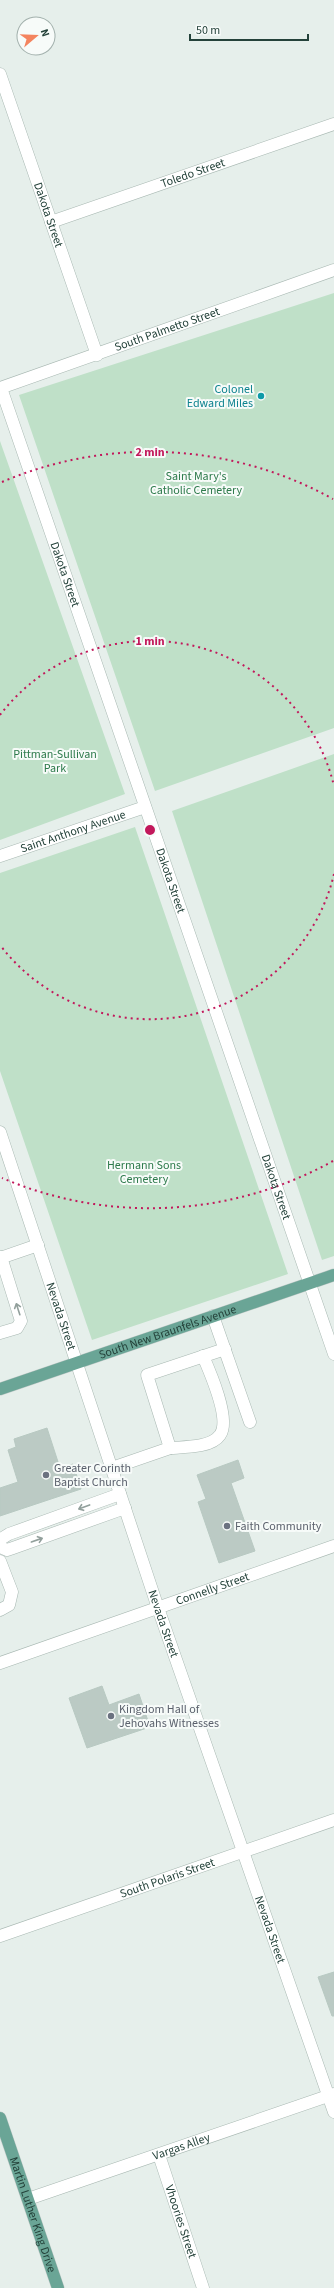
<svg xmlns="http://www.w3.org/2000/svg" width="334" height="2288" font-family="'Source Sans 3',sans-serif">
<rect width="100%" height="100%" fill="#e6efeb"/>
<path fill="#bfe0c8" d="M334 293V728L155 791 19 395Z
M0 441 125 794 0 840Z
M334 754V1256L322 1260 172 811Z
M135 827 288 1274 92 1340 0 1071V873Z"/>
<path fill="#bbcac4" stroke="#b8c9c2" d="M47 1428 60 1468 73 1464 81 1489 0 1516V1488L18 1482 8 1450 16 1447 14 1439Z
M238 1460 244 1478 231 1483 255 1551 219 1563 198 1502 206 1499 197 1475Z
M102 1686 109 1705 139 1694 150 1727 87 1748 69 1698Z
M334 1972V2016H332L318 1977Z"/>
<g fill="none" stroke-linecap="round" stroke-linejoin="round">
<g stroke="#a8b8b2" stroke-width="13">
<g id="minor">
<path id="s1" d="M0 74 97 355"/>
<path id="s2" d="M51 222 334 124"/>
<path id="s3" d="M0 388 334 270"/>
<path id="s4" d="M1 388 334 1354"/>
<path id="s5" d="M0 856 145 807"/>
<path id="s6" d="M0 1132 158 1608 334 2112"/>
<path d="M0 1258 38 1245"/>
<path d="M213 1316 250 1422"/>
<path d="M0 1333 17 1328 21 1321 1 1257"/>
<path d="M170 1448C184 1447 211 1448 220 1435 231 1420 210 1372 203 1356"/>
<path d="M112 1468 170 1448 147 1375 225 1349"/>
<path d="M0 1542 1 1539 9 1534 120 1494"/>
<path d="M0 1547 7 1550 13 1548 125 1508"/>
<path d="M0 1561 12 1592 9 1605 0 1610"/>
<path id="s7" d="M0 1663 334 1546"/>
<path id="s8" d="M0 1936 334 1820"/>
<path id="s9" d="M159 2155 203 2288"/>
<path id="s10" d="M28 2199 334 2094"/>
</g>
</g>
<g stroke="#c2cac8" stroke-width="13">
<g id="major">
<path id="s11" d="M0 1389 334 1275"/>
<path id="s12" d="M0 2118 58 2288"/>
</g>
</g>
<use href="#minor" stroke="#fff" stroke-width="12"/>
<use href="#major" stroke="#6aa596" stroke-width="12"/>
</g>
<defs><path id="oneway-shaft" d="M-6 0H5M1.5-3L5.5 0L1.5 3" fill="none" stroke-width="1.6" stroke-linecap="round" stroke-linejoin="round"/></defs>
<g stroke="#92a09c">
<use href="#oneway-shaft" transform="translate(18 1309) rotate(-108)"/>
<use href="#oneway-shaft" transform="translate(84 1507) rotate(160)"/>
<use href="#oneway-shaft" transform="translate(37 1540) rotate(-19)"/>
</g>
<g fill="none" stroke="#c2185b" stroke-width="2" stroke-dasharray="2 4">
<path d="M334 874A189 189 0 0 1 0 945M0 715A189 189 0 0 1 334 786"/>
<path d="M333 1161A378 378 0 0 1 2 1178M2 482A378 378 0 0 1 333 499"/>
</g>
<circle fill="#0f9aa8" stroke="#f7fbf9" stroke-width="1.5" cx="261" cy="396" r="4"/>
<g fill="#6b7280" stroke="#f7fbf9" stroke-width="1.5">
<circle cx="46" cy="1475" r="4"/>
<circle cx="227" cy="1526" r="4"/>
<circle cx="111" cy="1716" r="4"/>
</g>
<g text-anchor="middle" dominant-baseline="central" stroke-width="4" stroke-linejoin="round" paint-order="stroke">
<g font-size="12" fill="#24423a" stroke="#f7fbf9">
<text stroke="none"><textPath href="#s2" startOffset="150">Toledo Street</textPath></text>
<text stroke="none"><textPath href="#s1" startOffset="149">Dakota Street</textPath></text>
<text stroke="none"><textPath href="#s3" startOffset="177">South Palmetto Street</textPath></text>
<text stroke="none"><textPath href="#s4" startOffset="197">Dakota Street</textPath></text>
<text stroke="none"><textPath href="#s5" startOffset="77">Saint Anthony Avenue</textPath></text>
<text stroke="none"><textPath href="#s4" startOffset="521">Dakota Street</textPath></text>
<text stroke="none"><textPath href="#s4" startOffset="845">Dakota Street</textPath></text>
<text stroke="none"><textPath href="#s6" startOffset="194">Nevada Street</textPath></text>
<text stroke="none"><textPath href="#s11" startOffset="177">South New Braunfels Avenue</textPath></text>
<text stroke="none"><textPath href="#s7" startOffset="225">Connelly Street</textPath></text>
<text stroke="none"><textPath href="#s6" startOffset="518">Nevada Street</textPath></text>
<text stroke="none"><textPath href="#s8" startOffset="177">South Polaris Street</textPath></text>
<text stroke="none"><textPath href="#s6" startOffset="842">Nevada Street</textPath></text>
<text stroke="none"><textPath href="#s10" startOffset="162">Vargas Alley</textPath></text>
<text stroke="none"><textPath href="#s12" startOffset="102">Martin Luther King Drive</textPath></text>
<text stroke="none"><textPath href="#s9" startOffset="70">Vhoories Street</textPath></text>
</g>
<g font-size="12" fill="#0d838f" stroke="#f7fbf9" text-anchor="end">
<text x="253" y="389">Colonel<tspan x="253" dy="14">Edward Miles</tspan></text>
</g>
<g font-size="12" fill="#2d7a4b" stroke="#f7fbf9">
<text x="196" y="476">Saint Mary's<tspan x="196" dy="14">Catholic Cemetery</tspan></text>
<text x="55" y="754">Pittman-Sullivan<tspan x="55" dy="14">Park</tspan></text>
<text x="144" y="1165">Hermann Sons<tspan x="144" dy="14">Cemetery</tspan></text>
</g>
<g font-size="12" fill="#5b616d" stroke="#f7fbf9" text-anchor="start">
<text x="54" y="1468">Greater Corinth<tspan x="54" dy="14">Baptist Church</tspan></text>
<text x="235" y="1526">Faith Community</text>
<text x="119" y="1709">Kingdom Hall of<tspan x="119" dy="14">Jehovahs Witnesses</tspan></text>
</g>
</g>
<circle cx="150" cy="830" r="6" fill="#c2185b" stroke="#f7fbf9" stroke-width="2"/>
<g font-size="12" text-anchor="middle" font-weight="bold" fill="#c2185b" stroke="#f7fbf9" stroke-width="4" stroke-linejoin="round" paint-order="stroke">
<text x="150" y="456">2 min</text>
<text x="150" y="645">1 min</text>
</g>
<g transform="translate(36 36) rotate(71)"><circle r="19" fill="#f7fbf9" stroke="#a3b1ad"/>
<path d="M0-3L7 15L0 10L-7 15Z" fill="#f4845f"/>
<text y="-6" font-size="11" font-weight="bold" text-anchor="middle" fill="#24423a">N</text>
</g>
<path d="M190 34v6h118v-6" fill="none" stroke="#24423a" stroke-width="2"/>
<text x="196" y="34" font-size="12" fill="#24423a" stroke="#f7fbf9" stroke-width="3" paint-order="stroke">50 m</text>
</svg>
